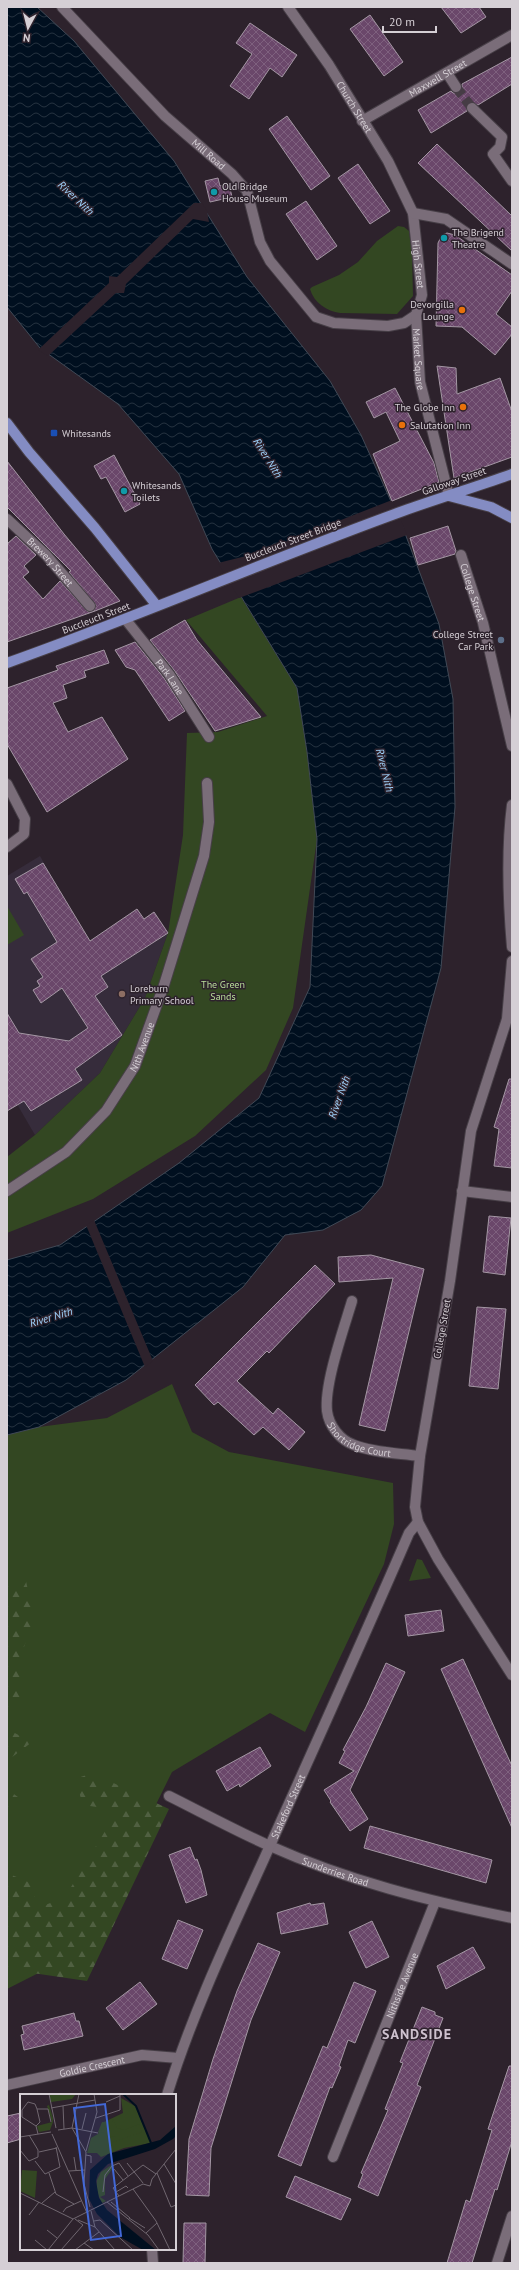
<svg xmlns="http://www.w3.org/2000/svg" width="519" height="2270" font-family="'PT Sans',sans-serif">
<defs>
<pattern id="forest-firs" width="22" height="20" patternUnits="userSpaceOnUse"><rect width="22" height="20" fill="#334722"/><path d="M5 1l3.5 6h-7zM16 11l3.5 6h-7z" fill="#506041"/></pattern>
<pattern id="water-waves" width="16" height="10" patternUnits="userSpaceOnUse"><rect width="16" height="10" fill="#000f1f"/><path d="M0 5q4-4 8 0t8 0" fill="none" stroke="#24313f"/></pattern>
<pattern id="building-cross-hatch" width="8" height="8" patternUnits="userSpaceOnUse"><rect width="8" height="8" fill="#6a476a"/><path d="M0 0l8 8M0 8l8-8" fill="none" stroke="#7e607e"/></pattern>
</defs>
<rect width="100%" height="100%" fill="#2d222c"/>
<path fill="#362c3b" d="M40 856 80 927 31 959 43 977 40 986 33 990 41 1002 62 988 76 1008 108 987 95 967 114 954 121 963 168 933 145 998 100 1073 35 1135 7 1087V876Z"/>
<path fill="#334722" d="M398 226 404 227 409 231 412 254 413 296 397 314 340 313C327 311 314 303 310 289L312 287 339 275 358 262 377 241Z
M241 597 297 688 307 752 317 839 293 1008 266 1070 195 1136 93 1199 7 1233V1157L35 1135 100 1073 145 998 168 933 183 835 187 733 218 732 267 716 186 620Z
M7 906 24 935 7 945Z
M172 1384 192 1432 229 1452 393 1483 394 1524 384 1564 305 1732 270 1713 172 1772 84 1950 7 1989V1435L39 1427 107 1418Z
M417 1559 422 1560 431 1578 409 1581Z"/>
<path fill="url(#forest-firs)" d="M7 1581H26L34 1619 20 1658 21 1702 7 1710Z
M7 1729 32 1742 7 1761Z
M92 1773 169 1809 87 1981 12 1970 7 1973V1873L31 1883 38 1908 65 1897 118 1810 83 1805 75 1779Z
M7 1789 22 1800 7 1821Z"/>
<path fill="url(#water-waves)" stroke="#404956" d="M7 7H37L74 41 174 161 247 277 330 381 361 435 403 528 439 624 453 699 455 807 441 968 382 1186 361 1210 323 1230 285 1235 243 1287 126 1380 39 1427 7 1435V1260L60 1245 179 1163 259 1098 310 987 317 839 307 752 297 688 212 549 179 474 118 404 40 348 7 307Z"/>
<path fill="#2d222c" d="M194 203H202L207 211 209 222 193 219 126 284 124 293H116L48 356 38 350 109 283V276L117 277Z
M392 500 407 535 239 598 218 563 254 554Z
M94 1220 153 1361 145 1367 86 1225Z"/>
<path fill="url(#building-cross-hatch)" stroke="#a497a4" d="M441 7H479L486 17 461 33Z
M370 15 403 62 384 76 350 29Z
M250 23 297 55 282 77 270 68 249 99 230 86 252 54 236 43Z
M512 57V84L478 105 470 102 466 106 467 111 431 133 418 110 451 91 453 93H459L462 90V84Z
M287 116 330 176 311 190 269 129Z
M437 144 512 216V251L418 163Z
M358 164 390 211 370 224 338 178Z
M218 178 220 186 229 184 232 197 210 202 205 181Z
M306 201 337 246 317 260 286 214Z
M447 233 455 235 512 275V291L496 314 512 327V334L495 355 462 327 436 326 438 243 442 235Z
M437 366 456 368 457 394 500 378 512 412V457L454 478Z
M395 388 434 463 439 482 392 501 373 454 400 441 386 412 374 418 366 402Z
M114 455 140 504 125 512 106 477 101 479 94 466Z
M7 461 64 534 120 601 95 611 7 642V544L16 536 36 555 24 566 29 572 23 577 43 599 60 581 88 612 94 611 96 605 69 572 71 571 7 507Z
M448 526 456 551 455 554 418 565 410 538Z
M185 620 197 640 261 717 215 731 174 670 150 640Z
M135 642 164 678 185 711 169 721 135 670 126 667 115 650Z
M104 650 109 663 84 671 86 677 63 685 67 698 53 703 68 732 102 717 128 759 47 812 7 744V688L58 670 56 666Z
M43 863 90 941 137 909 144 919 154 912 168 933 101 976 108 987 95 996 122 1035 75 1069 82 1080 31 1111 24 1101 7 1111V1013L19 1033 69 1041 88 1028 62 988 41 1003 33 990 40 986 37 981 43 977 31 959 57 942 27 892 24 894 15 879Z
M509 1079H512V1168L494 1166 499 1129 494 1127Z
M489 1216 511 1218 505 1275 483 1272Z
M371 1255 424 1269 385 1431 359 1425 393 1278 339 1282 338 1257Z
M315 1265 335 1284 269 1353 267 1351 237 1381 273 1414 278 1408 305 1432 289 1450 263 1427 254 1435 218 1402 214 1405 195 1385Z
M477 1307 506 1309 498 1389 469 1386Z
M441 1610 444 1631 408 1636 405 1615Z
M463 1659 512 1766V1828L441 1669Z
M386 1663 405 1672 350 1790 368 1819 350 1831 330 1802 331 1801 324 1790 354 1771 339 1763 345 1751 343 1750 366 1707Z
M260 1747 271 1766 240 1787 239 1784 227 1791 216 1771Z
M370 1826 492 1860 486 1883 364 1848Z
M190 1847 195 1860 197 1859 201 1870 207 1895 186 1903 169 1855Z
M310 1903 311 1905 324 1903 328 1924 281 1934 277 1913Z
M178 1920 203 1930 187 1969 162 1959Z
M372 1921 389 1957 366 1968 349 1932Z
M258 1943 280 1952 251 2020 211 2148 209 2196 186 2195 189 2139 213 2059 237 1991Z
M473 1947 485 1968 446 1989 437 1966Z
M140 1982 157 2004 123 2030 106 2008Z
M354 1982 376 1991 355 2043 348 2040 339 2066 341 2067 332 2088 330 2087 301 2166 278 2156 323 2046 327 2048Z
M422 2007 435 2012V2015L443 2018 417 2085 421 2087 378 2196 358 2187 363 2174 361 2173 388 2110 385 2109 403 2063 400 2062Z
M74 2013 76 2021H79L83 2036 24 2050 21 2035 24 2034 22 2026Z
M509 2066H512V2141L497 2190 495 2189 472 2263H447L466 2200 470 2202 492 2130 488 2129Z
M21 2113V2139L7 2143V2116Z
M295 2176 351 2199 341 2220 286 2197Z
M184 2223H206L205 2263H183Z"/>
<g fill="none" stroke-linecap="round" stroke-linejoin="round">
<path stroke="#463c45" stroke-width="10" stroke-dasharray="10 5" stroke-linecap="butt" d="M456 87 472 108"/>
<g stroke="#473f47" stroke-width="12">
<g id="minor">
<path id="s1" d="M62 7 165 116 232 174 247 191 260 242 270 261 316 317 334 323 388 326 404 323 416 315"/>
<path id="s2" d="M288 7 329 65 388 161 413 213 422 295 416 315 420 382 449 496"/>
<path d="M447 73 456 87"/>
<path d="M472 108 502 137 500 147 493 154 512 181"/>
<path id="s3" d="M362 121 512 35"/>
<path d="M413 213 446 219 512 264"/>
<path id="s4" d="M7 519 46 555 90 606"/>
<path id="s5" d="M461 555 483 623 512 746"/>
<path id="s6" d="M126 620 169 674 209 737"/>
<path d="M7 784 25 819 24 834 7 847"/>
<path d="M512 805C506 852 508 900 512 947"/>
<path d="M512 961 507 1019 471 1131 450 1281 420 1456 415 1507 418 1522 438 1559 512 1675"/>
<path id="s7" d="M7 1191 66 1152 106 1111 135 1066 164 985 204 856 209 822 207 783"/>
<path d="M462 1191 512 1197"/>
<path id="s8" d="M352 1301C344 1328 324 1384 327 1411 329 1426 340 1440 354 1445 374 1453 399 1453 420 1456"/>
<path id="s9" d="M169 1796C203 1813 236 1831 270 1846 348 1881 429 1901 512 1918"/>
<path id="s10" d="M7 2085 142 2055 178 2058"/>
<path id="s11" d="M167 2095C192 2014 229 1936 264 1859 313 1750 362 1642 409 1533L418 1522"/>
<path id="s12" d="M333 2157 435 1902"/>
<path d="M152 2249 153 2263"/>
<path d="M497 2263 512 2216"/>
</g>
</g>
<g stroke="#473f47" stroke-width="12">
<path id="major" d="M7 423 29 452 95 528 157 606
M449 496 491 507 512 518
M7 663C140 616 270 559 403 511 439 498 476 487 512 474"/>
</g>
<use href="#minor" stroke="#7a6d79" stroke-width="10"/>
<use href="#major" stroke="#848cc3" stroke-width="10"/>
</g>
<g fill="#0f9aa8" stroke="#2d222c" stroke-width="1.5">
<circle cx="214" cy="192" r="4"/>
<circle cx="444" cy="238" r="4"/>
<circle cx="124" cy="491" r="4"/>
</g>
<g fill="#e8710a" stroke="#2d222c" stroke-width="1.5">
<circle cx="462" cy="310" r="4"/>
<circle cx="463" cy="407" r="4"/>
<circle cx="402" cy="425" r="4"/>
</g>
<rect fill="#1a4fb4" stroke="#2d222c" stroke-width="1.5" x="50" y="429" width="8" height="8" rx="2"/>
<circle fill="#5c6f8a" stroke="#2d222c" stroke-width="1.5" cx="501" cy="640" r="4"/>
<circle fill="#8d6e63" stroke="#2d222c" stroke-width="1.5" cx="122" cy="994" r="4"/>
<g text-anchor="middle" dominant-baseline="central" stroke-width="3" stroke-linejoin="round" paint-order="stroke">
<g font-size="10" fill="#d5cfd5" stroke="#2d222c">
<text stroke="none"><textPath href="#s3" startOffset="87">Maxwell Street</textPath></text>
<text stroke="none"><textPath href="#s2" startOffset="120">Church Street</textPath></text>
<text stroke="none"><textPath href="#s1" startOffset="208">Mill Road</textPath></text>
<text stroke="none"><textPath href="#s2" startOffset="293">High Street</textPath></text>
<text stroke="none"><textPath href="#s2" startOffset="389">Market Square</textPath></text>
<text transform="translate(454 481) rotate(-19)">Galloway Street</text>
<text transform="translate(293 540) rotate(-21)">Buccleuch Street Bridge</text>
<text stroke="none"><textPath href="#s4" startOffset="61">Brewery Street</textPath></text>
<text stroke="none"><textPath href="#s5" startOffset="39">College Street</textPath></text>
<text transform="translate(96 618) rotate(-21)">Buccleuch Street</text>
<text stroke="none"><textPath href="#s6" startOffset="72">Park Lane</textPath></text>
<text stroke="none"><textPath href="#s7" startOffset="202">Nith Avenue</textPath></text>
<text transform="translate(442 1329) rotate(-80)">College Street</text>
<text stroke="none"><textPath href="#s8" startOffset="161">Shortridge Court</textPath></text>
<text stroke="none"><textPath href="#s11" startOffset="313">Stakeford Street</textPath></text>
<text stroke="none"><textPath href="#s9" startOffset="183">Sunderries Road</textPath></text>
<text stroke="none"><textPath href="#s12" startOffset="185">Nithside Avenue</textPath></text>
<text stroke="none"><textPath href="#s10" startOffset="87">Goldie Crescent</textPath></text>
</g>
<g font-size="10" fill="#d5cfd5" stroke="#2d222c" text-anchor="start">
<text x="222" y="186">Old Bridge<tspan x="222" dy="12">House Museum</tspan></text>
<text x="452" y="232">The Brigend<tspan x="452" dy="12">Theatre</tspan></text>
<text x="454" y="304" text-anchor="end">Devorgilla<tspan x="454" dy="12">Lounge</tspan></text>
<text x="455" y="407" text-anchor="end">The Globe Inn</text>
<text x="410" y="425">Salutation Inn</text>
<text x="62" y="433">Whitesands</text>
<text x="132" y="485">Whitesands<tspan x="132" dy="12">Toilets</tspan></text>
<text x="493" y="634" text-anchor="end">College Street<tspan x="493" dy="12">Car Park</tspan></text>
<text x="130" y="988">Loreburn<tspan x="130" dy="12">Primary School</tspan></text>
</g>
<g font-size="10" fill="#badf9a" stroke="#2d222c">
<text x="223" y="984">The Green<tspan x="223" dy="12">Sands</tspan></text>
</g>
<g font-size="11" font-style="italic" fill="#a0d4fe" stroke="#2d222c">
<text transform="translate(76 198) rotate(43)">River Nith</text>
<text transform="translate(268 458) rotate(58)">River Nith</text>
<text transform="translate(385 770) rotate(76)">River Nith</text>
<text transform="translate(339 1097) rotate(-70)">River Nith</text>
<text transform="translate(51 1317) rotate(-17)">River Nith</text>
</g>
<g font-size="14" font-weight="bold" letter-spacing="1" fill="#cec1ce" stroke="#2d222c">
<text x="417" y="2034">SANDSIDE</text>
</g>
</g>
<g transform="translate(20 2094)">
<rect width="156" height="156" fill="#2d222c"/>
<path d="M29 0H56L52 5 31 8ZM101 4 115 12 131 49 104 54 81 63 77 59H67L71 44 78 40 82 29 103 19ZM29 11 33 24V28L30 36 19 38 17 32 32 28 27 12ZM93 70V74L85 85V101L80 103 86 107 82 109 76 96 77 86 81 78ZM2 76 17 77 15 104 0 97Z" fill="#334722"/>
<path d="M93 25 97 34 104 36 119 30 122 38 88 50 87 43H96L86 41 89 34 85 32 81 37 84 39 78 38 82 28H92Z" fill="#334722"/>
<path d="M156 32V42L153 45 135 55 88 70 78 80 76 87 79 104 87 116 136 156H123L100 143 77 120 69 105 70 76 88 60 140 46Z" fill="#000f1f"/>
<path fill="none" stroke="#000f1f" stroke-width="2" d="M103 0 116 12 131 49"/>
<path fill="none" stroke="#706770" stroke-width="1" d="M29 0 36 34M59 0 52 34 66 58 64 90 70 113M86 8 100 2M43 12 44 35M31 14 75 6M17 15H28L31 28M76 24 100 16V0M16 32 2 23V16L8 8 15 10 17 15 20 28 16 32 18 40M52 34 78 39M62 35 66 19M38 36 52 34M32 40 67 119M0 43 31 38M0 56 9 67 18 63V56L9 41M66 57 77 18 74 0M19 58 37 54M66 61 71 62V69M54 63 56 76M15 67 25 80 40 73 36 53M107 69 123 89M144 70 156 90M94 75 103 86M49 77 65 76M29 79 36 100 54 110M137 79 151 113 156 111M113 95 136 127 150 156M83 98 85 81 92 72 99 69 108 82M96 98 106 92 108 94M0 99 53 125M99 102 93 94 123 71 136 80M87 108 128 141 139 156M91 108 110 124M22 109 35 98M71 117 75 133 95 156M43 118 46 114 61 107M9 121 19 108M109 124 125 134M58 126 75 133M74 127 80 126 113 156M27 136 37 144M126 139 137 129M15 146 27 156M64 149 74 156M28 156 53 125 123 90 130 92 132 85 156 55M41 156 63 131 55 125M55 156 79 138"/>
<path fill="#4268d7" fill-opacity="0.15" stroke="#4268d7" stroke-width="2" d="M85 10 101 142 71 146 54 14Z"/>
<rect width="156" height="156" fill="none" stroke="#d5cfd5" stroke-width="2"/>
</g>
<rect width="519" height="2270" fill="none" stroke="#d5cfd5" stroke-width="16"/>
<g transform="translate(28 28) rotate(187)" stroke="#2d222c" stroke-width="3" paint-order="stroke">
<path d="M0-3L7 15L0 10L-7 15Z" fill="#d5cfd5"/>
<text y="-6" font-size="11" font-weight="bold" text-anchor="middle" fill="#d5cfd5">N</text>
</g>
<path d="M383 26v6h53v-6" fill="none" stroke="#d5cfd5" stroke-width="2"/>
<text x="389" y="26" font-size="12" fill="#d5cfd5" stroke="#2d222c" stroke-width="3" paint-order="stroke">20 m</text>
</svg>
